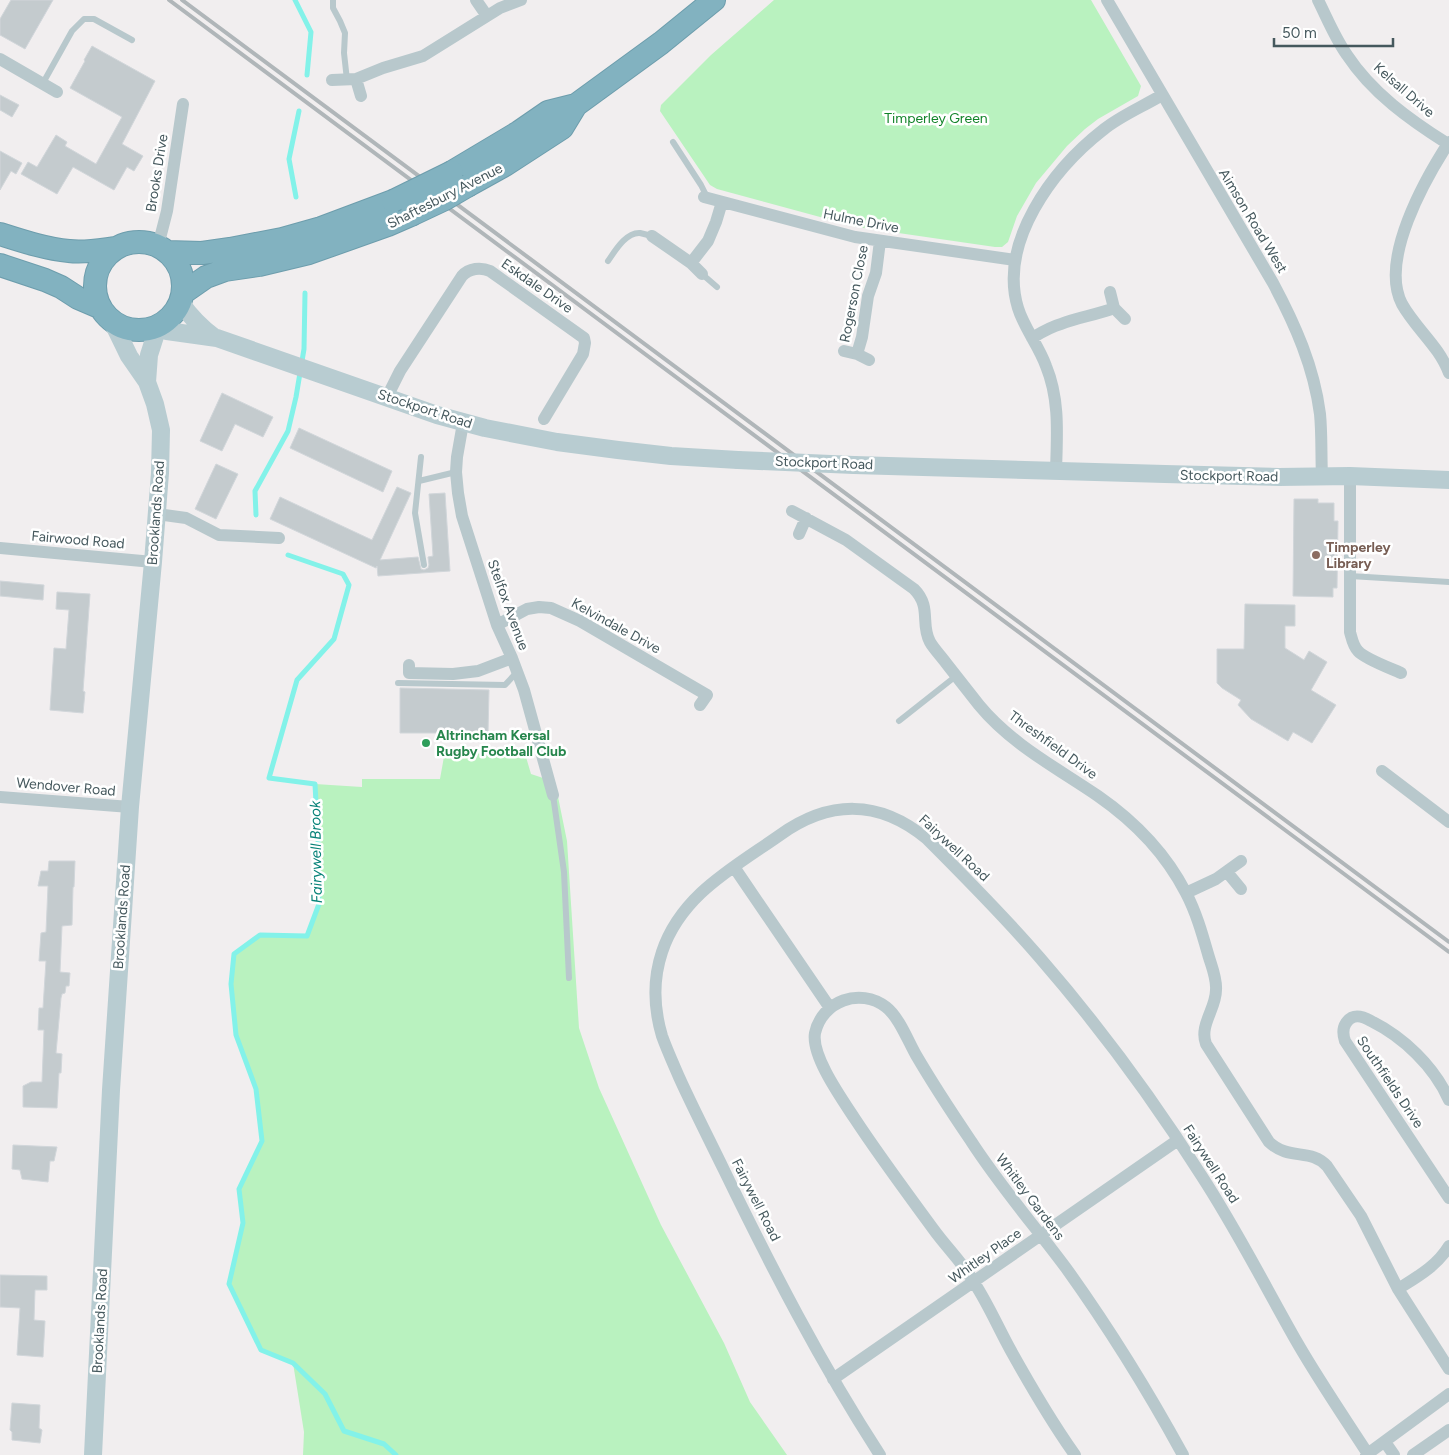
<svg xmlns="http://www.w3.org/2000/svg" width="1449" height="1455" font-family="Figtree,sans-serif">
<rect width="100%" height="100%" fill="#f1eeef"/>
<path fill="#b9f2bf" d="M774 0H1091L1141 86 1138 96 1098 119 1085 129 1067 146 1036 183 1017 216 1008 242 1002 247H995L857 227 717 189 710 185 660 111 661 105 711 55Z
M445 751 526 757 531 774 555 782 567 841 579 1028 599 1088 661 1225 724 1343 750 1402 787 1455H303L304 1432 293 1363 261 1350 229 1284 243 1223 239 1189 262 1141 256 1089 236 1035 231 984 234 954 260 935 307 936 319 904 318 841 315 784 362 787V779H440Z"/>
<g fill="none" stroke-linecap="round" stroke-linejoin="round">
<path stroke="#83f2e9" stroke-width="5" d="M295 0 311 32 307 75
M296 197 289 159 299 111
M256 515 255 491 288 431 296 397 304 349 305 293
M288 555 343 574 349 585 334 639 297 680 269 778 315 784 318 841 319 904 307 936 260 935 234 954 231 984 236 1035 256 1089 262 1141 239 1189 243 1223 229 1284 261 1350 293 1363 325 1394 344 1431 384 1444 396 1455"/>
</g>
<path fill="#c4cbce" stroke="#d1d6da" d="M11 0H53L25 49 0 35V19Z
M92 46 155 81 122 144 143 156 134 171 127 167 114 190 73 167 57 194 21 174 28 162 37 167 56 135 67 142 65 146 96 164 122 117 70 88 85 61 84 60Z
M0 95 19 105 12 117 0 110Z
M0 151 22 163 16 174 11 171 0 190Z
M222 393 273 417 263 437 235 424 222 451 200 441Z
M299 428 392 471 383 492 290 448Z
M216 464 238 474 216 519 195 509Z
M397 487 411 493 380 560 418 557 421 569 424 570 428 568 429 565 428 557 433 556 429 494 445 493 450 571 378 576 377 566 376 568 270 519 280 497 372 540Z
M1294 499H1318V503H1334V521H1338L1337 588H1333V597L1293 596Z
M0 581 44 585 43 600 0 596Z
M57 592 90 594 83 691 85 692 83 713 50 710 54 648 66 649 69 610 56 609Z
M1245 604 1295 605V626H1285V648L1304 660 1309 651 1327 662 1311 690 1336 705 1312 743 1293 732 1288 741 1251 719 1238 705 1241 700 1222 688 1217 683V649H1244Z
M400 688 489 690 488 733H400Z
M49 861H75L74 887H73L72 925 62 926 60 972 70 973 69 986H66L65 993 62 994 61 998 56 1053 62 1054 61 1073H59L57 1108 23 1107V1086L31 1082H42L44 1030H38L39 1008H43L46 961H39L41 933 46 932 48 886H38L41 871H48Z
M13 1145 57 1147 54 1161H50L48 1182 22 1179 20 1170 12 1169Z
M0 1275 47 1276V1290H35L34 1320 45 1321 43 1357 17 1355 20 1308 0 1307Z
M12 1403 40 1405 39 1428 42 1430 40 1443 12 1440V1432L10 1430Z"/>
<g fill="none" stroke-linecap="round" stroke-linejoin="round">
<g stroke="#6d9dac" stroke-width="24">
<path id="highway" d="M452 172 519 132 548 112 576 105 661 43 714 0
M469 185 505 165 562 128 576 105
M0 234C22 241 46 249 69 251 85 253 100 250 116 248
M95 286a44 44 0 1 1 88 0a44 44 0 1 1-88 0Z
M167 252 202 253 230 249 282 239 321 228 393 201
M0 265 45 280 61 287 78 298 99 307
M183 293 206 277 225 270 259 265 309 253 388 225 411 215"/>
</g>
<path stroke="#b8c8cc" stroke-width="6" d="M333 0V8L340 21 345 33 344 53 347 80
M43 83 72 31 84 19H94L132 40
M673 142 701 185 707 197
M608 261C615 251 626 232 640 233 644 234 648 235 652 236
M702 274 717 287
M421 457 415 513 424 565
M419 481 456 472
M1350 576 1449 582
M398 683 505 685 517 672
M899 721 956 676
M553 795 564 872 569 978"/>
<path stroke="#b8c8cc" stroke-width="12" d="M476 0 487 16
M1107 0 1273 283C1295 324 1314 367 1320 414 1322 434 1321 455 1322 476
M1318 0C1327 18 1335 38 1347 55 1372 93 1410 120 1448 144
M0 59 57 92
M356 79 361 96
M332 80 356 79 383 68 423 56 500 8 521 0
M1449 142C1425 179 1379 260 1402 304 1416 329 1439 346 1449 373
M704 197 855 237 1015 260
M652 236 691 263 702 274
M158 246 167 211 183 104
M691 263 708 241 716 222 722 202
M1110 292 1114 308 1125 319
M1032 338C1042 332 1050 327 1061 324 1078 317 1097 315 1114 308
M844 351 857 354 869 360
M857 354 862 337 868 296 876 273 880 241
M387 397 400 371 462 276C469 268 481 267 490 271L584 338 585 343 583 354 544 419
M463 423 457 457 456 472 458 493 462 516 497 625 512 658 524 690 553 795
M1056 471C1057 435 1060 400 1046 366 1039 346 1024 328 1018 308 998 242 1053 169 1103 130 1120 116 1142 107 1162 95
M1350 476V632C1352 639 1353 646 1358 651 1365 659 1390 668 1401 673
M792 511 846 540 914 589C932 607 920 624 930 642 934 649 941 656 946 663 957 677 968 691 979 705 1011 744 1057 768 1098 796 1134 821 1166 854 1186 893 1196 912 1202 933 1208 954 1211 965 1217 978 1216 990 1216 1009 1199 1025 1206 1044L1269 1142C1289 1161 1311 1148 1327 1166L1361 1216 1398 1289 1449 1369
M157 514 186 518 219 535 279 538
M799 534 806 518
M0 548 153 562
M497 625 527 609 539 607 551 608 580 621 707 695 700 705
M409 665V673L453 674 478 671 512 658
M1382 771 1449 822
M0 797 130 807
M734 867 830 1008
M1227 872 1241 889
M1186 893 1216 879 1241 861
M1449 1100C1434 1066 1403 1037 1371 1021 1362 1016 1353 1013 1346 1023 1342 1029 1343 1035 1345 1041L1449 1198
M1398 1289C1417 1277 1437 1266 1449 1246
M833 1379 1178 1140
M1385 1442 1394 1455
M880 1455C821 1364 771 1267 724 1170 709 1139 693 1108 679 1077 673 1063 667 1050 662 1036 654 1009 653 979 662 952 681 895 733 868 780 835 829 800 879 799 927 839 965 877 1004 916 1040 958 1099 1026 1153 1099 1201 1175 1237 1230 1266 1288 1298 1344 1320 1382 1344 1417 1368 1454
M1075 1455C1051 1421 1030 1385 1010 1349 998 1327 988 1304 975 1284 964 1264 947 1248 934 1230 907 1193 880 1157 855 1119 842 1099 811 1056 815 1033 822 1001 860 987 886 1007 899 1017 908 1041 916 1055 933 1084 952 1113 971 1141 1000 1186 1034 1225 1066 1268 1109 1328 1148 1391 1183 1455
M1366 1455 1449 1394
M1413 1455 1449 1430"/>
<path stroke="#b8ccd1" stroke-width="18" d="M180 302C190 316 200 327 214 337
M147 382 149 355 158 327 167 331 217 338 437 415 485 428 557 442 618 450 671 456 738 460
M854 465 1165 474 1279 477 1350 476 1449 480
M93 1455 111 1090 130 807 153 562 160 473 161 430 155 404 147 382 129 356 113 323"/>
<use href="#highway" stroke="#82b2c0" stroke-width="22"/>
<path stroke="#b0b6b9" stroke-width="4" d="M169 0 1449 952
M182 0 1449 942"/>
<g stroke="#6d9dac" stroke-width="24" stroke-linecap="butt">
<path id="highway-bridge" d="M393 201 452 172
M411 215 445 199 469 185"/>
</g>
<path stroke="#b8ccd1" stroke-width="18" d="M738 460 854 465"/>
<use href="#highway-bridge" stroke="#82b2c0" stroke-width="22"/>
</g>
<circle fill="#8d6e63" stroke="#fff" stroke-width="2" cx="1316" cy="555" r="5"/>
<circle fill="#2e9e5b" stroke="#fff" stroke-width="2" cx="426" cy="743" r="5"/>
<g text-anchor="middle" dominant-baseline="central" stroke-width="5" stroke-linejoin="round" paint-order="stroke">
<g font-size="14" fill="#45585d" stroke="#fff">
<text transform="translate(1404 90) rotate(41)">Kelsall Drive</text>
<text transform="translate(157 173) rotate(-81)">Brooks Drive</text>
<text transform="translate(445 196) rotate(-27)">Shaftesbury Avenue</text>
<text transform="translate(861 221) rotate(11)">Hulme Drive</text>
<text transform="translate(1253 221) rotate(59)">Aimson Road West</text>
<text transform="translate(537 286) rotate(35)">Eskdale Drive</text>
<text transform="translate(854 294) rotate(-79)">Rogerson Close</text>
<text transform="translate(425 409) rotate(18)">Stockport Road</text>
<text transform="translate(824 463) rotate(2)">Stockport Road</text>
<text transform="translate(1229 476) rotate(1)">Stockport Road</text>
<text transform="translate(156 513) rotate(-86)">Brooklands Road</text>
<text transform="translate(78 540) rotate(5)">Fairwood Road</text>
<text transform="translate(508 605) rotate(70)">Stelfox Avenue</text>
<text transform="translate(616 626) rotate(29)">Kelvindale Drive</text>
<text transform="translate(1053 745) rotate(36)">Threshfield Drive</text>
<text transform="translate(66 787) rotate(5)">Wendover Road</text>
<text transform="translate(954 848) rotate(43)">Fairywell Road</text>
<text transform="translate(122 917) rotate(-86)">Brooklands Road</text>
<text transform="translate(1390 1082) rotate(56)">Southfields Drive</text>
<text transform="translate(1211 1164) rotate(57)">Fairywell Road</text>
<text transform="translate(1030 1197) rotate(53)">Whitley Gardens</text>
<text transform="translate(756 1200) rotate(63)">Fairywell Road</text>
<text transform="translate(985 1256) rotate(-35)">Whitley Place</text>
<text transform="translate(100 1321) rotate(-87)">Brooklands Road</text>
</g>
<g font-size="14" fill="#118329" stroke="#fff">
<text x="936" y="118">Timperley Green</text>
</g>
<g font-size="14" font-weight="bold" fill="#785e54" stroke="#fff" text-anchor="start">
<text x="1326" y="547">Timperley<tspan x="1326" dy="16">Library</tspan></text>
</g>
<g font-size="14" font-weight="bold" fill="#27864d" stroke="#fff" text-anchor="start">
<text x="436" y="735">Altrincham Kersal<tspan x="436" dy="16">Rugby Football Club</tspan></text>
</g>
<g font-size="15" font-style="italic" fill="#078278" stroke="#fff">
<text transform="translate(316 852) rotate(-91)">Fairywell Brook</text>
</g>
</g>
<path d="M1274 38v8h119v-8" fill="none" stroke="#45585d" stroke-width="2.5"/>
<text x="1282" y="38" font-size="15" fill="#45585d" stroke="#ffffff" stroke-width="4" paint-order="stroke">50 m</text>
</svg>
